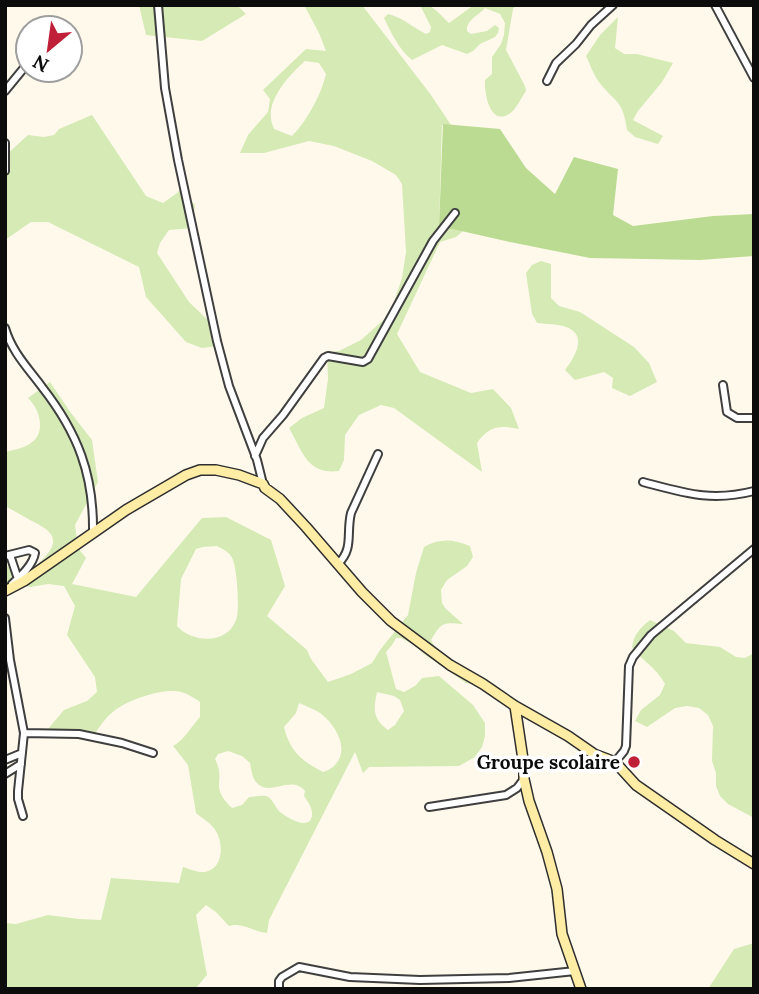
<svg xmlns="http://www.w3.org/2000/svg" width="759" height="994" font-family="Lora,serif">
<rect width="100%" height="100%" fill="#fff9eb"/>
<path fill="#d5eab4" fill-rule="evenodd" d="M139 5H237L246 14 202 41 146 35Z
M304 5H362L431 95 451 125H442L439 225 463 231 456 237 440 242 397 334 420 372 471 393 493 389 511 408 519 429C499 425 489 426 477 443L482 472 394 408 381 405 359 415 345 435 344 460 339 471C307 475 303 452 289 428L302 418 324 408 328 379 327 352 339 351 361 340 390 314 402 278 406 252 402 184 396 175 372 161 334 146 309 141 264 153H240L248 135 268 112 270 99 263 90 306 49 326 51 319 33ZM305 61 319 63 326 74C321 95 307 121 292 136L274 129C273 126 271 122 271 118 268 98 291 73 305 61Z
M423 5C434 5 441 16 449 23L474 5H516L513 9 506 50 525 86 526 91C521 98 516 110 509 114 490 126 484 93 485 80L492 74V57L501 44 504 35 505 23 500 14 485 8C478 16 466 20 467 31L471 34 487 31 495 25 499 28 498 33 495 37 480 44 473 51 467 54 442 45 412 60C398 48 392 34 384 18L388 14C402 17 412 27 426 34L430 32 431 27 421 7Z
M618 17 615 48 624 54H637L673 63 662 82 638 111 633 120 663 136 658 144 635 137 627 130C623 99 615 103 599 82 593 74 590 64 586 56L600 35Z
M92 115 146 196 163 203 177 193 183 186 191 201 195 205 192 228 169 230 160 243 157 253 189 302 216 328 218 346 202 348 186 342 146 297 139 267 48 222H31L5 240V156L28 135 44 137 54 135 59 129Z
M541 261 551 264V298L559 306 580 312 634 347 649 363 657 382 630 396 612 388 613 378 604 372 575 380 565 370C574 358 589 335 566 327 558 324 546 324 537 323L532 314 526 273 532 265Z
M50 382 71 413 92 440 98 482 75 525 78 548 86 558 72 584 136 597 202 518 226 517 271 540 285 586 267 616 307 650 311 659 328 682 351 674 372 663 380 650 408 615 416 573 424 547C440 538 453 539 470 546L473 557 467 566 447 580 441 590 442 603 445 608 463 624C442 622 442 622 431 640L437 651 486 681 500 688 496 691 482 685 466 683 424 654 416 646 401 638H396L392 645 386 652 396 689 404 692 415 686 422 678 439 676 473 705 485 723V736L482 747 475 757 459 766 369 767 363 773 355 752 269 920 267 933C254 932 242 922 229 926L216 912 206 905 196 915 207 975 195 989H5V923L16 924 48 915 79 919 101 920 111 878 179 883 183 867C190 869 198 873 205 872 223 869 224 845 216 831 212 824 202 818 196 813L188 765 173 746C185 739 191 727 200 717V702C194 698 188 694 181 692 164 687 127 700 114 711 105 718 99 727 93 737L48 729 64 710 87 701 97 692 95 677 67 635 75 606 64 586 48 584 30 587 19 582 5 587V565L23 574C32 571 38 564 45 557 63 537 48 529 30 520 22 515 14 511 5 506V452C23 448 41 444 40 423 39 413 35 405 28 398ZM217 546C224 550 230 552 233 560 237 570 240 611 236 620 227 645 192 643 177 626L181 579 196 549 203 547ZM377 692 394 696 400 700 404 711 395 725 388 730C373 719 373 710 377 692ZM299 703C306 706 314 709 320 713 335 724 352 750 333 767 330 769 327 771 323 772 302 761 290 752 284 727L296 713ZM228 751 242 756 250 763C251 768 252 775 254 779 267 801 290 773 305 791L304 796C308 802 313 808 312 816 309 831 288 818 280 812 275 808 273 798 266 796 261 795 254 797 249 797L242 805 232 808C208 785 227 783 215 759L218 754Z
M650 620 674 631 686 643 720 647 736 657 745 658 754 653V818L728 804 720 796 716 786V773L712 761 713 726 708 715 699 708 687 706 675 708 647 727 635 721 641 710 660 695 665 684C656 667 643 662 632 647 634 634 640 628 650 620Z
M754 943V989H708L734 949Z"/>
<path fill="#bbdb93" d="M443 124 500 129 526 168 555 194 574 157 618 169 613 215 633 226 713 216 754 214V256L700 260 590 258 515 243 439 226Z"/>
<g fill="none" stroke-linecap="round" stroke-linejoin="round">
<g stroke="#3f3f3f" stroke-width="10">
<path id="street" d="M158 5 165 88 178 160 217 341 229 386 257 460 263 484
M715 5 754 78
M547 81 556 63 576 44 591 25 613 5
M5 91 28 63
M5 143V171
M5 328C12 352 28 368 42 387 78 433 94 475 93 533
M723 385 727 412 737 418H754
M255 456 263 438 283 415 324 358 328 356 363 362 368 359 433 241 455 213
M643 482C685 493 711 502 754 491
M10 555 18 579
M5 556 29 550 35 553C33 565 21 576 12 584
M338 564C354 548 346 534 351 513L378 454
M5 618 10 660 24 733 18 791V799L23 816
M24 733 79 734 122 743 153 753
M5 760 22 753
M615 762 624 751 626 746 629 666 633 657 651 635 754 549
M5 774 21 764
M429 807 506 795 517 788 524 779
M279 989V981L282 977 299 967 350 977 420 980 509 978 575 971"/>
</g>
<g stroke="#2e2e2e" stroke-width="12">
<path id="secondary" d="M5 591 24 581 126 510 186 475 200 470H216L239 475 263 484 265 488 280 499 306 527 362 592 391 621 450 665 483 684 515 706 568 736 594 754 615 762 636 785 715 840 754 864
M515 706 524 766V779L529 801 547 852 557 889 562 934 581 989"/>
</g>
<use href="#street" stroke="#fff" stroke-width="6"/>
<use href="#secondary" stroke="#ffeda6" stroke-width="9"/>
</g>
<circle fill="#c02037" stroke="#fff" stroke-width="2.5" cx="634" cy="762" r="7"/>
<g text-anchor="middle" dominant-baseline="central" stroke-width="7" stroke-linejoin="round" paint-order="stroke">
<g font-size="19" font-weight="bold" fill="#0c0c0c" stroke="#fff" text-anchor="end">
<text x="620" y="762">Groupe scolaire</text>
</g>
</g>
<rect width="759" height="994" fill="none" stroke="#0c0c0c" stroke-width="14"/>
<g transform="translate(49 49) rotate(209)"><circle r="33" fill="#ffffff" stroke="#9e9e9e" stroke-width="2"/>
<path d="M0-5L12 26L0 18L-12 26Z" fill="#c02037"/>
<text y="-10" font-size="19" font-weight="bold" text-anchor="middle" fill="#0c0c0c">N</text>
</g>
</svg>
